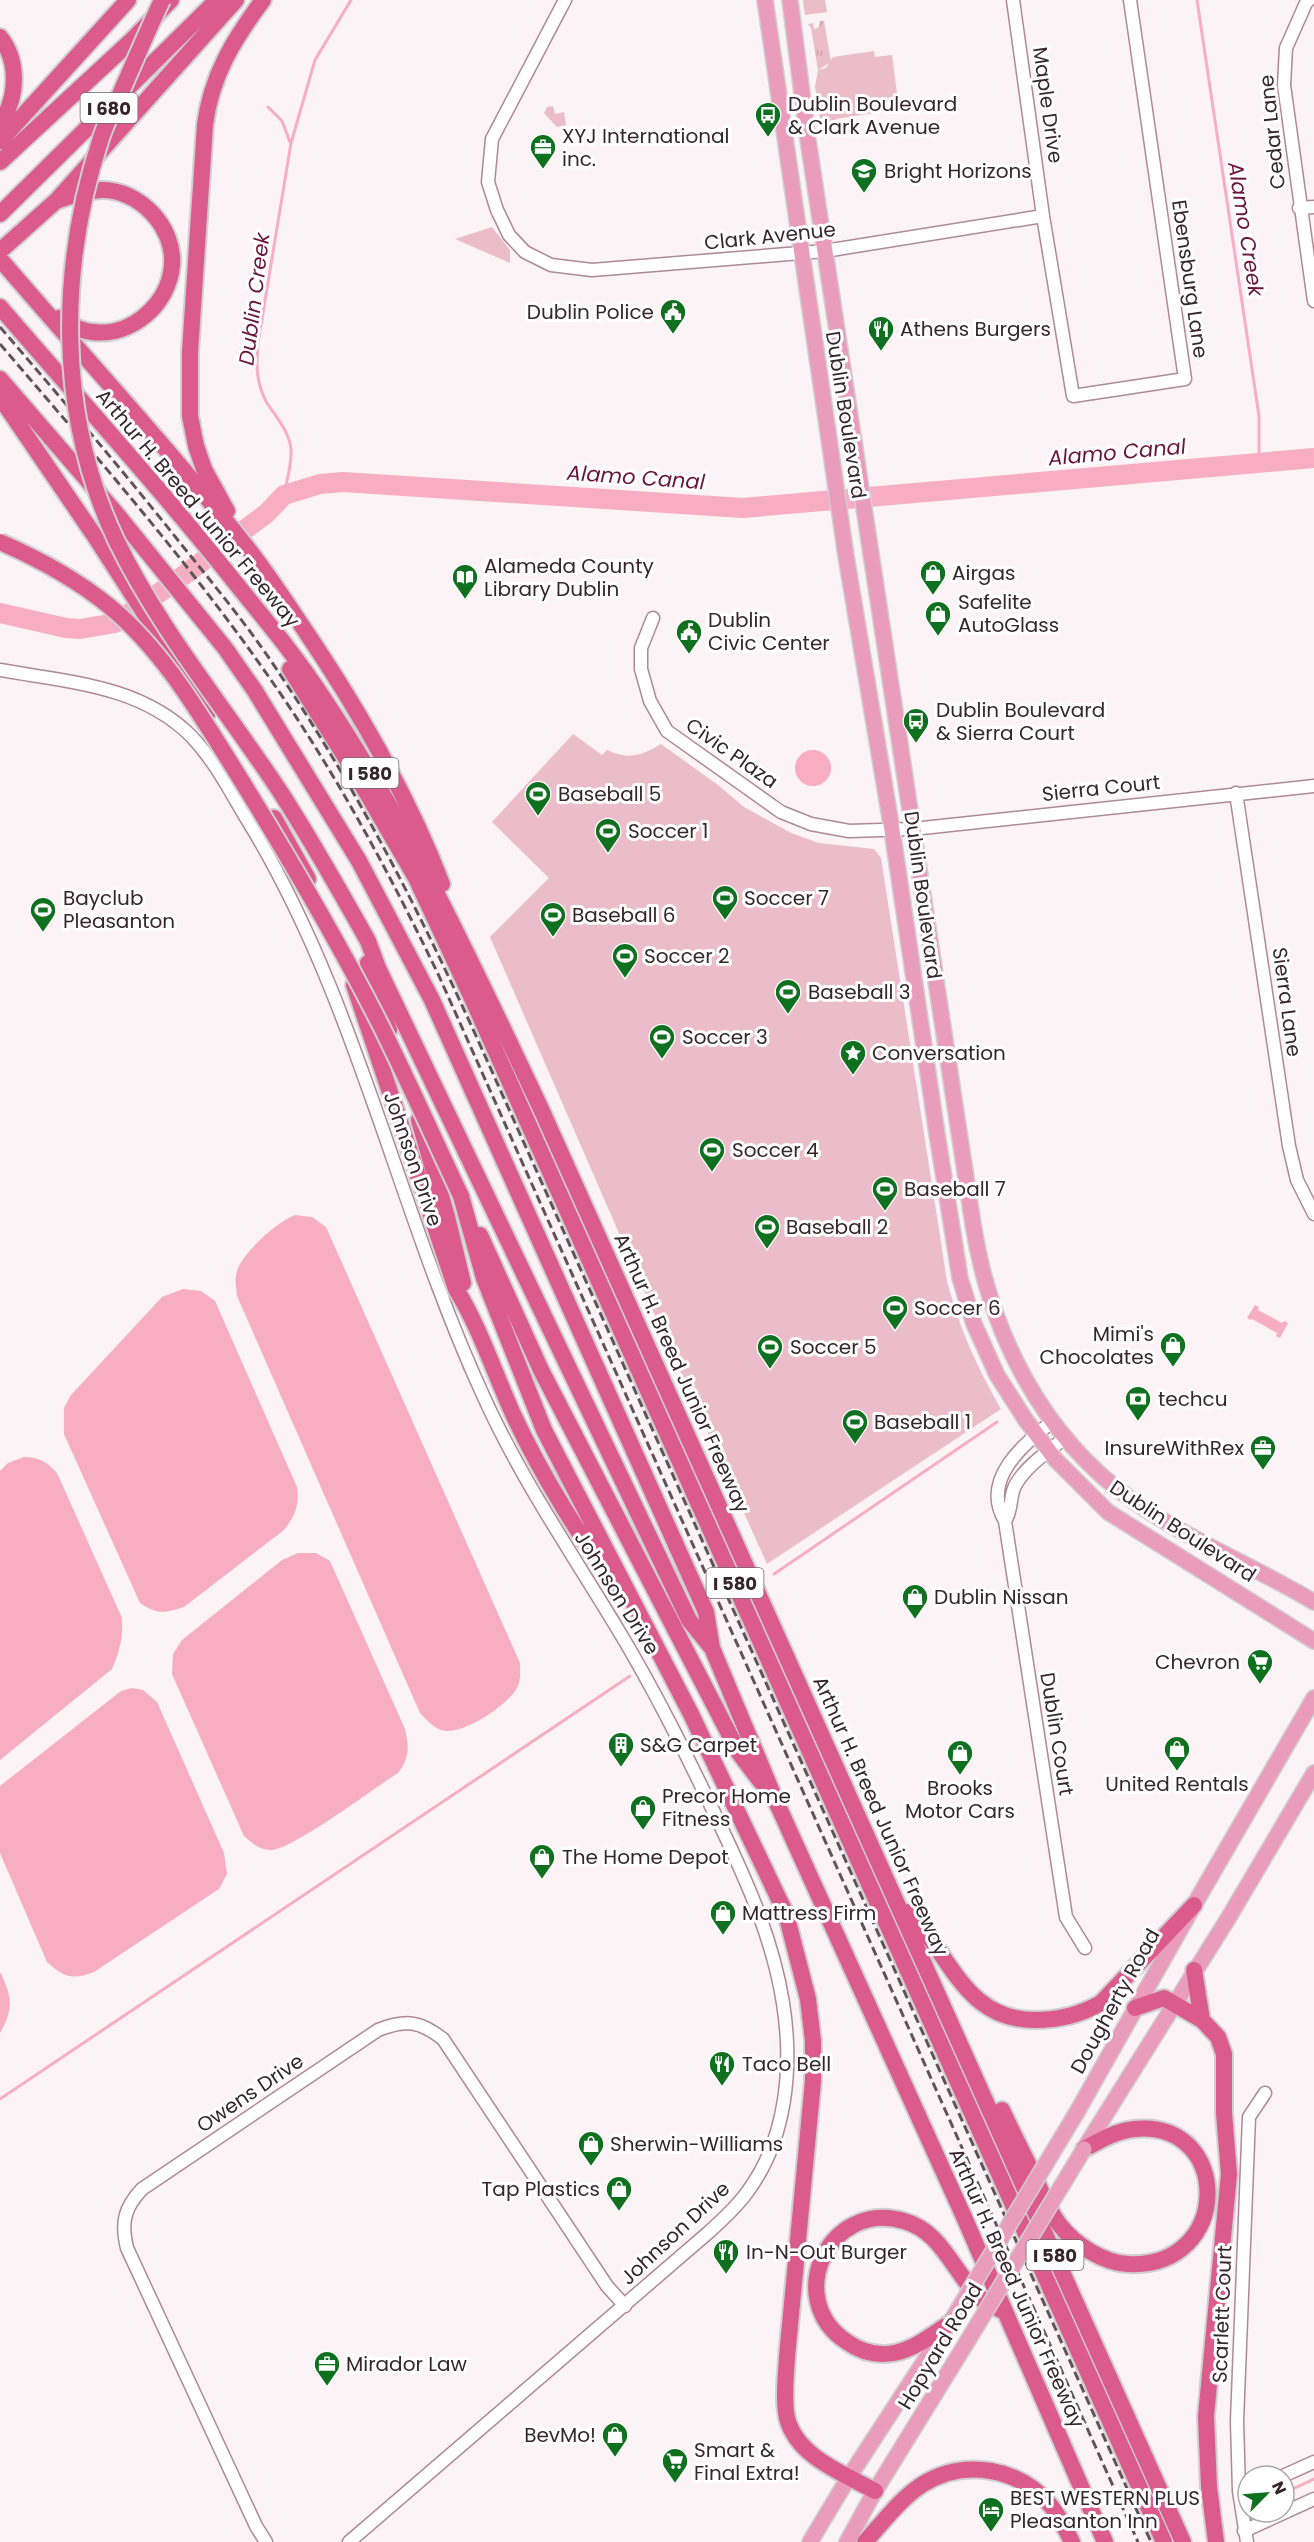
<svg xmlns="http://www.w3.org/2000/svg" width="1314" height="2542" font-family="Poppins,sans-serif">
<defs>
<pattern id="grass-tufts" width="24" height="20" patternUnits="userSpaceOnUse" patternTransform="scale(1.5)"><rect width="24" height="20" fill="#ebbcca"/><path d="M3 7l-1-3M5 7V3M7 7l1-3M15 17l-1-3M17 17v-4M19 17l1-3" fill="none" stroke="#caa1ae"/></pattern>
</defs>
<rect width="100%" height="100%" fill="#fbf3f5"/>
<path fill="url(#grass-tufts)" d="M803 0H825L827 12 805 15Z
M820 21H824L831 62 818 70 811 28 808 24 813 23 814 29 818 28Z"/>
<path fill="#ebbcca" d="M874 51 875 57 892 55 899 109 836 119 837 128 822 130 815 87 818 70 826 68 833 57Z
M553 106 555 114 564 112 566 125 557 127 544 113 547 107Z
M492 227 510 250V263L455 239Z
M573 734 602 755 607 750C628 760 641 756 661 744L718 785 744 807 791 833 819 843 874 849 881 858 947 1281C960 1330 976 1365 1001 1409L767 1564 652 1309 490 937 549 878 492 822Z"/>
<path fill="#f7adc4" d="M795 768a18 18 0 1 1 36 0a18 18 0 1 1-36 0Z
M295 1215 312 1217 326 1227 520 1663C520 1671 521 1678 518 1686 510 1704 466 1733 446 1731 435 1730 427 1720 420 1713L237 1296C236 1286 234 1278 238 1268 246 1250 277 1222 295 1215Z
M183 1289 201 1291 215 1301 297 1487C299 1505 296 1515 284 1530L184 1607C164 1613 158 1615 140 1603L64 1434V1408L71 1395 162 1297Z
M1255 1305 1259 1307 1258 1310 1282 1323 1284 1321 1288 1323 1280 1338 1276 1336 1277 1333 1252 1319 1251 1320 1247 1318Z
M24 1457C39 1457 47 1462 57 1473L122 1618C123 1637 120 1651 112 1669L0 1760V1471L8 1463Z
M298 1553H316L330 1561 405 1729C409 1747 410 1757 398 1773 374 1788 295 1848 272 1850 260 1851 252 1843 244 1836L172 1674 173 1654 182 1640 282 1560Z
M132 1688 143 1690 157 1702 224 1853 227 1874 219 1889 94 1972C72 1980 65 1978 47 1962L0 1853V1786L121 1691Z
M0 1972C12 1996 14 2009 0 2033Z"/>
<g fill="none" stroke-linecap="round" stroke-linejoin="round">
<path stroke="#f7adc4" stroke-width="3" d="M1197 0 1259 416V463
M268 107 282 121 290 142
M284 495C287 480 292 464 291 449 289 431 276 417 267 403 256 384 256 364 258 343L291 143 315 60 351 0
M774 1574 997 1422
M0 2099 630 1676
M1284 2493 1314 2479"/>
<path stroke="#f7adc4" stroke-width="20" d="M0 613 66 628 80 629 115 623 172 584 267 513 284 495 320 484 343 482 743 508 1314 458"/>
<g stroke="#ae8a95" stroke-width="15">
<path id="minor" d="M565 0 492 139 488 182 497 210 509 235 525 252 551 265 592 270 825 251 1043 216
M1013 0 1043 216 1073 396 1185 379 1130 0
M1309 0 1306 3 1286 48 1284 85 1314 301
M1299 208 1314 207
M653 618 641 648V669L650 701 667 731 781 812 811 824 849 831 913 829 1314 786
M0 670C67 682 140 685 191 736 215 761 231 793 248 821 357 999 396 1205 482 1393 519 1476 570 1550 617 1628 656 1692 689 1760 721 1827 748 1884 773 1940 783 2003 793 2066 787 2138 748 2191 737 2207 723 2219 709 2232L349 2542
M1236 793 1289 1146 1297 1180 1314 1214
M1053 1421C1024 1444 980 1479 1005 1521L1066 1917 1085 1948
M1005 1521C1013 1509 1009 1495 1016 1484 1027 1465 1049 1451 1066 1437
M1283 2476 1314 2462
M1244 2531 1314 2499
M266 2542 256 2526 127 2248C121 2223 124 2208 142 2189L378 2030C406 2019 420 2021 443 2039L607 2286 625 2306
M1247 2542 1239 2491 1237 2421 1249 2117 1265 2093"/>
</g>
<g stroke="#d2cfd0" stroke-width="18">
<path id="major" d="M765 0 846 556 892 830 937 1134 960 1278 974 1324 997 1375 1025 1419 1055 1459 1108 1512 1314 1641
M790 0 808 140 973 1224C990 1332 1041 1435 1132 1500 1188 1540 1254 1566 1314 1602
M1077 2112 1194 1905 1314 1698
M1084 2149 1229 1917 1314 1773
M810 2542 849 2477 948 2325
M847 2542 875 2491 967 2342"/>
</g>
<g stroke="#d2cfd0" stroke-width="20">
<path id="highway" d="M0 37C19 61 18 98 0 123
M0 141 128 0
M0 162 131 41 171 0
M56 201C70 196 85 191 101 190 139 189 175 227 172 265 169 304 132 337 92 332 80 331 69 324 59 318
M0 214 217 0
M0 251 56 201 236 0
M0 259C81 354 167 446 245 545 266 571 284 599 302 626 357 707 407 793 442 884
M0 307C80 400 162 490 238 586 268 623 298 659 324 699 410 828 475 969 541 1109L1183 2542
M0 379 115 512 225 648 255 691 359 861 432 1000 706 1612 712 1648 775 1799 964 2217 1105 2542
M0 397 94 535 208 712
M227 511 204 469 196 446 190 416V352L205 125C211 76 234 39 263 0
M290 669 351 766 416 878 471 996 1164 2542
M274 818 308 879
M368 941 378 968 689 1620 711 1647
M368 963 375 992 389 1030
M354 985 456 1289C480 1328 494 1372 513 1414 543 1479 583 1540 623 1599
M419 1120 447 1217 463 1283
M461 1196 484 1278 544 1430 691 1714 786 1914 808 1999 813 2041V2081L787 2357C786 2377 783 2398 787 2418 797 2457 843 2473 875 2491
M480 1235 541 1370 739 1753 761 1782
M908 1912C950 1953 964 2020 1035 2020 1059 2020 1080 2015 1101 2003L1194 1905
M1194 1970 1202 2020
M1135 2008 1164 1998 1202 2020 1218 2037 1224 2054V2113L1229 2174 1206 2416 1209 2487 1216 2542
M1002 2110C1013 2134 1025 2157 1036 2180 1043 2195 1049 2211 1059 2224 1074 2244 1103 2263 1128 2264 1233 2269 1233 2119 1134 2129 1116 2131 1099 2141 1084 2149
M950 2323C933 2334 915 2349 894 2353 877 2356 861 2352 847 2342 782 2299 829 2199 904 2221 944 2232 954 2276 983 2300 989 2304 996 2308 1003 2311
M865 2542C883 2522 901 2498 923 2484 965 2458 1020 2468 1051 2506 1060 2517 1066 2530 1072 2542"/>
</g>
<use href="#minor" stroke="#fff" stroke-width="12"/>
<use href="#major" stroke="#e99dbb" stroke-width="15"/>
<use href="#highway" stroke="#db5b8d" stroke-width="16"/>
<path stroke="#615458" stroke-width="3" stroke-dasharray="9 4.5" stroke-linecap="butt" d="M0 327C60 397 120 467 177 539 213 584 250 628 281 676 360 794 423 918 481 1047L1151 2542
M0 344C93 453 189 562 271 680 336 773 390 874 439 976L1138 2542"/>
<g stroke="#d2cfd0" stroke-width="18" stroke-linecap="butt">
<path id="major-bridge" d="M950 2323 1077 2112
M967 2342 1084 2149"/>
</g>
<g stroke="#d2cfd0" stroke-width="20" stroke-linecap="butt">
<path id="highway-bridge" d="M162 0C148 30 135 60 122 90 115 106 106 122 101 138 58 268 57 415 116 540 160 631 226 709 281 793 312 841 340 891 368 941
M0 542C39 559 76 579 109 606 164 651 201 716 238 775 288 856 337 939 380 1024 408 1080 434 1139 461 1196"/>
</g>
<use href="#major-bridge" stroke="#e99dbb" stroke-width="15"/>
<use href="#highway-bridge" stroke="#db5b8d" stroke-width="16"/>
</g>
<defs>
<g id="bus-pin" transform="scale(1.35)"><path d="M0 17L-7.5 6A9.5 9.5 0 1 1 7.5 6Z" fill="#0f701f" stroke="#fff"/><path d="M-5-6H5V4H4V6H2V4H-2V6H-4V4H-5ZM-3.5-4V0h7V-4ZM-3.5 1.2v1.5H-2V1.2ZM2 1.2v1.5H3.5V1.2Z" fill="#fff"/></g>
<g id="office-pin" transform="scale(1.35)"><path d="M0 17L-7.5 6A9.5 9.5 0 1 1 7.5 6Z" fill="#0f701f" stroke="#fff"/><path d="M-6-3h4V-5.5h4V-3h4V5H-6ZM-1-4.5V-3h2v-1.5ZM-6 0V1H6V0Z" fill="#fff"/></g>
<g id="school-pin" transform="scale(1.35)"><path d="M0 17L-7.5 6A9.5 9.5 0 1 1 7.5 6Z" fill="#0f701f" stroke="#fff"/><path d="M0-5L7-2L0 1L-7-2ZM-4 1L0 2.5L4 1V4Q0 6-4 4Z" fill="#fff"/></g>
<g id="civic-pin" transform="scale(1.35)"><path d="M0 17L-7.5 6A9.5 9.5 0 1 1 7.5 6Z" fill="#0f701f" stroke="#fff"/><path d="M-.6-6.5H3V-4.5H.6V-3L4-1V1h2V6H-6V1h2V-1L-.6-3ZM-1.2 2.5V6h2.4V2.5Z" fill="#fff"/></g>
<g id="restaurant-pin" transform="scale(1.35)"><path d="M0 17L-7.5 6A9.5 9.5 0 1 1 7.5 6Z" fill="#0f701f" stroke="#fff"/><path d="M-5-6h1v4h1v-4h1v4h1v-4h1v5L-1.5 .5V6h-2V.5L-5-1ZM5-6V6H3V1.5H1.5Q1.5-4 5-6Z" fill="#fff"/></g>
<g id="shop-pin" transform="scale(1.35)"><path d="M0 17L-7.5 6A9.5 9.5 0 1 1 7.5 6Z" fill="#0f701f" stroke="#fff"/><path d="M-5-2.5h2.3a2.7 3.5 0 0 1 5.4 0H5L5.5 6h-11ZM-1.5-2.5h3a1.5 2.3 0 0 0-3 0Z" fill="#fff"/></g>
<g id="library-pin" transform="scale(1.35)"><path d="M0 17L-7.5 6A9.5 9.5 0 1 1 7.5 6Z" fill="#0f701f" stroke="#fff"/><path d="M-6-4Q-3-5.5-.7-3.5V5Q-3 3-6 4ZM6-4Q3-5.5 .7-3.5V5Q3 3 6 4Z" fill="#fff"/></g>
<g id="stadium-pin" transform="scale(1.35)"><path d="M0 17L-7.5 6A9.5 9.5 0 1 1 7.5 6Z" fill="#0f701f" stroke="#fff"/><path d="M0-5a6.5 5 0 1 0 0 10a6.5 5 0 1 0 0-10ZM-3.5-1.8h7v3.6h-7Z" fill="#fff"/></g>
<g id="sight-pin" transform="scale(1.35)"><path d="M0 17L-7.5 6A9.5 9.5 0 1 1 7.5 6Z" fill="#0f701f" stroke="#fff"/><path d="M0-6L1.8-2.2L6-1.7L2.9 1.2L3.7 5.4L0 3.3L-3.7 5.4L-2.9 1.2L-6-1.7L-1.8-2.2Z" fill="#fff"/></g>
<g id="bank-pin" transform="scale(1.35)"><path d="M0 17L-7.5 6A9.5 9.5 0 1 1 7.5 6Z" fill="#0f701f" stroke="#fff"/><path d="M-6-4H6V4H-6ZM0-2.3a2.3 2.3 0 1 0 0 4.6a2.3 2.3 0 1 0 0-4.6Z" fill="#fff"/></g>
<g id="supermarket-pin" transform="scale(1.35)"><path d="M0 17L-7.5 6A9.5 9.5 0 1 1 7.5 6Z" fill="#0f701f" stroke="#fff"/><path d="M-6-5.5h2.5l.6 2H6L4.5 2H-2.5L-4.4-4H-6ZM-1.5 3.2a1.3 1.3 0 1 0 .1 0ZM3 3.2a1.3 1.3 0 1 0 .1 0Z" fill="#fff"/></g>
<g id="building-pin" transform="scale(1.35)"><path d="M0 17L-7.5 6A9.5 9.5 0 1 1 7.5 6Z" fill="#0f701f" stroke="#fff"/><path d="M-4-6H4V6H1V3H-1V6H-4ZM-2.5-4.3h1.7v1.8h-1.7ZM.8-4.3h1.7v1.8H.8ZM-2.5-1h1.7V.8h-1.7ZM.8-1h1.7V.8H.8Z" fill="#fff"/></g>
<g id="hotel-pin" transform="scale(1.35)"><path d="M0 17L-7.5 6A9.5 9.5 0 1 1 7.5 6Z" fill="#0f701f" stroke="#fff"/><path d="M-6-4.5h1.5V1H6V5H4.5V3h-9V5H-6ZM-4 0a1.8 1.8 0 1 1 3.6 0ZM.5 0V-2.5h3Q6-2.5 6 0Z" fill="#fff"/></g>
</defs>
<g fill-rule="evenodd">
<use href="#bus-pin" x="768" y="115"/>
<use href="#office-pin" x="543" y="147"/>
<use href="#school-pin" x="864" y="171"/>
<use href="#civic-pin" x="673" y="312"/>
<use href="#restaurant-pin" x="881" y="329"/>
<use href="#shop-pin" x="933" y="573"/>
<use href="#library-pin" x="465" y="577"/>
<use href="#shop-pin" x="938" y="614"/>
<use href="#civic-pin" x="689" y="632"/>
<use href="#bus-pin" x="916" y="721"/>
<use href="#stadium-pin" x="538" y="794"/>
<use href="#stadium-pin" x="608" y="831"/>
<use href="#stadium-pin" x="725" y="898"/>
<use href="#stadium-pin" x="43" y="910"/>
<use href="#stadium-pin" x="553" y="915"/>
<use href="#stadium-pin" x="625" y="956"/>
<use href="#stadium-pin" x="788" y="992"/>
<use href="#stadium-pin" x="662" y="1037"/>
<use href="#sight-pin" x="853" y="1053"/>
<use href="#stadium-pin" x="712" y="1150"/>
<use href="#stadium-pin" x="885" y="1189"/>
<use href="#stadium-pin" x="767" y="1227"/>
<use href="#stadium-pin" x="895" y="1308"/>
<use href="#shop-pin" x="1173" y="1345"/>
<use href="#stadium-pin" x="770" y="1347"/>
<use href="#bank-pin" x="1138" y="1399"/>
<use href="#stadium-pin" x="855" y="1422"/>
<use href="#office-pin" x="1263" y="1448"/>
<use href="#shop-pin" x="915" y="1597"/>
<use href="#supermarket-pin" x="1260" y="1662"/>
<use href="#building-pin" x="621" y="1745"/>
<use href="#shop-pin" x="1177" y="1749"/>
<use href="#shop-pin" x="960" y="1753"/>
<use href="#shop-pin" x="643" y="1808"/>
<use href="#shop-pin" x="542" y="1857"/>
<use href="#shop-pin" x="723" y="1913"/>
<use href="#restaurant-pin" x="722" y="2064"/>
<use href="#shop-pin" x="591" y="2144"/>
<use href="#shop-pin" x="619" y="2189"/>
<use href="#restaurant-pin" x="726" y="2252"/>
<use href="#office-pin" x="327" y="2364"/>
<use href="#shop-pin" x="615" y="2435"/>
<use href="#supermarket-pin" x="675" y="2461"/>
<use href="#hotel-pin" x="991" y="2510"/>
</g>
<g text-anchor="middle" dominant-baseline="central" stroke-width="6" stroke-linejoin="round" paint-order="stroke">
<g fill="#fff" stroke="#71676a" stroke-width="1.5">
<rect x="80.5" y="93" width="57" height="30" rx="4.5"/>
<rect x="341.5" y="758" width="57" height="30" rx="4.5"/>
<rect x="706.5" y="1568" width="57" height="30" rx="4.5"/>
<rect x="1026.5" y="2240" width="57" height="30" rx="4.5"/>
</g>
<g font-size="18" font-weight="bold" fill="#34262a">
<text x="109" y="108">I 680</text>
<text x="370" y="773">I 580</text>
<text x="735" y="1583">I 580</text>
<text x="1055" y="2255">I 580</text>
</g>
<g font-size="20" fill="#34262a" stroke="#fff" text-anchor="start">
<text x="788" y="104">Dublin Boulevard<tspan x="788" dy="23">&amp; Clark Avenue</tspan></text>
<text x="562" y="136">XYJ International<tspan x="562" dy="23">inc.</tspan></text>
<text x="884" y="171">Bright Horizons</text>
<text x="654" y="312" text-anchor="end">Dublin Police</text>
<text x="900" y="329">Athens Burgers</text>
<text x="484" y="566">Alameda County<tspan x="484" dy="23">Library Dublin</tspan></text>
<text x="952" y="573">Airgas</text>
<text x="958" y="602">Safelite<tspan x="958" dy="23">AutoGlass</tspan></text>
<text x="708" y="620">Dublin<tspan x="708" dy="23">Civic Center</tspan></text>
<text x="936" y="710">Dublin Boulevard<tspan x="936" dy="23">&amp; Sierra Court</tspan></text>
<text x="558" y="794">Baseball 5</text>
<text x="628" y="831">Soccer 1</text>
<text x="63" y="898">Bayclub<tspan x="63" dy="23">Pleasanton</tspan></text>
<text x="744" y="898">Soccer 7</text>
<text x="572" y="915">Baseball 6</text>
<text x="644" y="956">Soccer 2</text>
<text x="808" y="992">Baseball 3</text>
<text x="682" y="1037">Soccer 3</text>
<text x="872" y="1053">Conversation</text>
<text x="732" y="1150">Soccer 4</text>
<text x="904" y="1189">Baseball 7</text>
<text x="786" y="1227">Baseball 2</text>
<text x="914" y="1308">Soccer 6</text>
<text x="1154" y="1334" text-anchor="end">Mimi's<tspan x="1154" dy="23">Chocolates</tspan></text>
<text x="790" y="1347">Soccer 5</text>
<text x="1158" y="1399">techcu</text>
<text x="874" y="1422">Baseball 1</text>
<text x="1244" y="1448" text-anchor="end">InsureWithRex</text>
<text x="934" y="1597">Dublin Nissan</text>
<text x="1240" y="1662" text-anchor="end">Chevron</text>
<text x="640" y="1745">S&amp;G Carpet</text>
<text x="1177" y="1784" text-anchor="middle">United Rentals</text>
<text x="960" y="1788" text-anchor="middle">Brooks<tspan x="960" dy="23">Motor Cars</tspan></text>
<text x="662" y="1796">Precor Home<tspan x="662" dy="23">Fitness</tspan></text>
<text x="562" y="1857">The Home Depot</text>
<text x="742" y="1913">Mattress Firm</text>
<text x="742" y="2064">Taco Bell</text>
<text x="610" y="2144">Sherwin-Williams</text>
<text x="600" y="2189" text-anchor="end">Tap Plastics</text>
<text x="746" y="2252">In-N-Out Burger</text>
<text x="346" y="2364">Mirador Law</text>
<text x="596" y="2435" text-anchor="end">BevMo!</text>
<text x="694" y="2450">Smart &amp;<tspan x="694" dy="23">Final Extra!</tspan></text>
<text x="1010" y="2498">BEST WESTERN PLUS<tspan x="1010" dy="23">Pleasanton Inn</tspan></text>
</g>
<g font-size="20" fill="#34262a" stroke="#fff">
<text transform="translate(1048 105) rotate(82)">Maple Drive</text>
<text transform="translate(1272 132) rotate(-96)">Cedar Lane</text>
<text transform="translate(770 236) rotate(-6)">Clark Avenue</text>
<text transform="translate(1190 279) rotate(82)">Ebensburg Lane</text>
<text transform="translate(846 415) rotate(81)">Dublin Boulevard</text>
<text transform="translate(198 508) rotate(50)">Arthur H. Breed Junior Freeway</text>
<text transform="translate(732 753) rotate(35)">Civic Plaza</text>
<text transform="translate(1101 788) rotate(-6)">Sierra Court</text>
<text transform="translate(923 895) rotate(82)">Dublin Boulevard</text>
<text transform="translate(1287 1002) rotate(82)">Sierra Lane</text>
<text transform="translate(413 1159) rotate(71)">Johnson Drive</text>
<text transform="translate(682 1373) rotate(66)">Arthur H. Breed Junior Freeway</text>
<text transform="translate(1183 1531) rotate(33)">Dublin Boulevard</text>
<text transform="translate(617 1593) rotate(58)">Johnson Drive</text>
<text transform="translate(1057 1734) rotate(81)">Dublin Court</text>
<text transform="translate(881 1816) rotate(66)">Arthur H. Breed Junior Freeway</text>
<text transform="translate(1115 2001) rotate(-61)">Dougherty Road</text>
<text transform="translate(250 2093) rotate(-34)">Owens Drive</text>
<text transform="translate(675 2233) rotate(-43)">Johnson Drive</text>
<text transform="translate(1017 2288) rotate(66)">Arthur H. Breed Junior Freeway</text>
<text transform="translate(1222 2314) rotate(-88)">Scarlett Court</text>
<text transform="translate(940 2346) rotate(-59)">Hopyard Road</text>
</g>
<g font-size="21" font-style="italic" fill="#69143a" stroke="#fff">
<text transform="translate(1246 229) rotate(81)">Alamo Creek</text>
<text transform="translate(254 299) rotate(-83)">Dublin Creek</text>
<text transform="translate(1117 452) rotate(-5)">Alamo Canal</text>
<text transform="translate(636 477) rotate(4)">Alamo Canal</text>
</g>
</g>
<g transform="translate(1266 2494) rotate(65)"><circle r="28" fill="#ffffff" stroke="#aea8aa" stroke-width="1.5"/>
<path d="M0-4.5L10 22L0 15L-10 22Z" fill="#0f701f"/>
<text y="-9" font-size="16" font-weight="bold" text-anchor="middle" fill="#34262a">N</text>
</g>
</svg>
